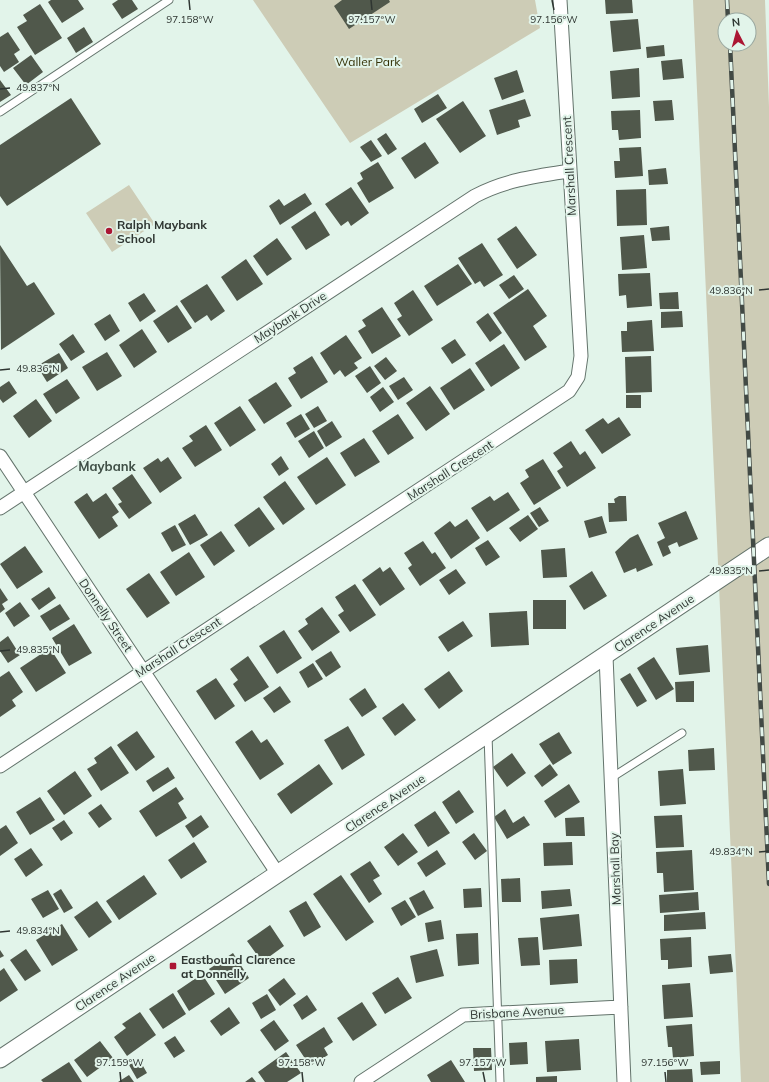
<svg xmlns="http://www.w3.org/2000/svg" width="769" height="1082" font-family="Mulish,sans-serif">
<rect width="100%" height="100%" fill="#e2f4ea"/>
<path fill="#cdccb6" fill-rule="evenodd" d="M253 0H535L540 28 350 143Z
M693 0H765L769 107V1082H741ZM725 20H749V44H725Z
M129 185 155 224 112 252 86 213Z"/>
<path fill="#50584b" d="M51 0H78L84 9 62 23 48 2Z
M118 0H132L138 9 122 19 112 4Z
M342 0H389L390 2 349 29 334 6Z
M605 0H632L633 13 606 14Z
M40 4 62 38 35 55 17 27 27 21 23 15Z
M638 19 641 49 613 52 610 21Z
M84 27 93 42 76 53 67 38Z
M8 32 20 50 14 54 19 62 4 72 0 66V37Z
M664 45 665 56 647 58 646 47Z
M31 55 43 72 26 85 13 68Z
M682 59 684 78 663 80 661 61Z
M639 68 640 97 612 99 610 71Z
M517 70 524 92 502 100 494 78Z
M0 80 11 95 0 102Z
M438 94 447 108 422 123 414 109Z
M71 98 101 144 7 206 0 196V145Z
M525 99 531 116 518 120 520 127 497 135 489 110Z
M672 100 674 120 655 121 653 101Z
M463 101 486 136 460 153 436 119Z
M640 110 641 138 619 140 618 130H612L611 111Z
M386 133 397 149 388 155 377 139Z
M371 140 382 156 371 162 360 147Z
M425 142 439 163 415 179 401 158Z
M641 147 643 176 615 178 614 161H620L619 148Z
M378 162 394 188 369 203 357 183 363 179 360 173Z
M666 168 668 184 649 185 648 170Z
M351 187 369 213 351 226 348 221 341 226 325 204Z
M646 189 647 225 617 226 616 190Z
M305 193 312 204 280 225 269 206 279 199 284 206Z
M315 211 330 235 306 250 291 227Z
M516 226 537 255 517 269 497 239Z
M669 226 670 240 652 241 650 228Z
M644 235 647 268 622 270 620 237Z
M277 238 292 259 267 276 253 256Z
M482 243 503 275 484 287 480 281 475 284 458 258Z
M0 245 27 286 34 282 55 314 1 350Z
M246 259 263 284 237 301 221 277Z
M458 264 472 284 437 306 424 286Z
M650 273 652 306 627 308 626 295 619 296 618 274Z
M514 275 524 289 509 299 499 285Z
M207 284 225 311 211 321 207 315 195 323 180 301Z
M528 289 547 316 533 326 547 347 525 361 493 313Z
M413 290 433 320 409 336 397 319 402 316 394 303Z
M678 292 679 309H660L659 293Z
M144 293 156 311 140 322 128 303Z
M177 305 192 328 168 343 153 321Z
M382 307 401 336 372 354 358 331 366 326 362 320Z
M682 311 683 327 661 328V312Z
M488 313 502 333 490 342 476 322Z
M110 314 120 331 105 341 94 324Z
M652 320 654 351 622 352 621 331H627V322Z
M142 329 157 352 134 368 119 345Z
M73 334 85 352 71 361 59 344Z
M346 335 362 358 354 363 358 368 345 377 340 370 334 375 320 353Z
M455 339 466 355 452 364 441 348Z
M504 344 520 368 491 387 475 363Z
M107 352 122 376 97 391 82 367Z
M59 353 68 368 47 382 37 366Z
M312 356 328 382 301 399 288 378 296 373 293 368Z
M651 356 652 392 626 393 625 357Z
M386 357 397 371 385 380 374 366Z
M370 366 381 383 367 393 355 376Z
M470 368 485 390 454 410 440 388Z
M404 377 413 390 398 400 389 386Z
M67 379 80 398 56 414 43 394Z
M9 381 17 393 3 403 0 399V387Z
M276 382 292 406 264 424 248 400Z
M430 386 450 414 426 431 406 403Z
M383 387 394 402 380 412 370 397Z
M626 395H641V408H626Z
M36 399 52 421 29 438 13 416Z
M240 406 256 430 230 447 214 423Z
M318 406 327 421 314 428 305 414Z
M301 414 310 429 295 438 286 423Z
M398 414 414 438 388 455 372 431Z
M619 417 631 435 602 454 585 430 603 418 608 424Z
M332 421 342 437 326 447 317 431Z
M206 425 222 450 195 467 182 448 193 441 189 436Z
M314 431 324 448 309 458 298 441Z
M364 438 380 462 355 477 340 453Z
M571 441 580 455 585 451 596 468 567 487 557 471 563 467 553 453Z
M281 456 289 469 279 476 271 464Z
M168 457 182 478 160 493 143 468 158 458 161 462Z
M327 457 346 485 316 505 297 477Z
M543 459 561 488 534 505 520 483 529 477 525 470Z
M132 474 152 503 129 519 118 504 122 502 112 488Z
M285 481 305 509 283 525 263 497Z
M508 492 520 510 487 532 471 508 490 496 494 501Z
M87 493 93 502 106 493 119 512 112 517 118 526 99 539 74 502Z
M619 496H626L627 521 609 522 608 503H615L614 499Z
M259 507 275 529 249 547 234 525Z
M540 507 549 521 539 527 530 513Z
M686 511 698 539 679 547 677 542 668 546 671 553 663 557 657 542 665 538 658 523Z
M195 514 208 535 190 545 178 524Z
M528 515 538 529 520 542 509 528Z
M602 516 607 533 589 538 584 521Z
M467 519 480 538 451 559 434 533 450 521 455 527Z
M175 525 186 545 172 552 161 533Z
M221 531 235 551 214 566 200 545Z
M638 534 653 565 637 572 636 568 624 573 615 552 630 538Z
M488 540 500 557 486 566 475 548Z
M423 541 432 554 435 552 446 568 420 586 408 568 412 565 404 553Z
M25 546 43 572 17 589 0 564Z
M565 548 567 577 543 578 541 550Z
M189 552 205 577 176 596 160 572Z
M380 567 383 572 390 567 405 589 380 606 362 580Z
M456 569 466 583 449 595 439 580Z
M592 571 607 596 584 610 569 586Z
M149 573 170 603 147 618 126 589Z
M355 584 376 615 350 632 338 615 344 611 335 597Z
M49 587 56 598 39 610 31 599Z
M0 588 8 600 2 604 5 609 0 613Z
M533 600H566V629H533Z
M20 602 30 616 14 627 5 613Z
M60 604 70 619 50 631 40 616Z
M322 607 340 632 312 651 298 631 308 624 305 619Z
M527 611 529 645 491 647 489 613Z
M463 621 473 636 448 652 438 637Z
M74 624 92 653 69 666 52 638Z
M284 630 302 658 277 674 259 646Z
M8 636 20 655 8 663 0 651V642Z
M708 645 710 672 679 675 676 648Z
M50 648 66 673 36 692 20 668Z
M331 651 341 667 326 677 315 661Z
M248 656 269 687 245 702 233 684 238 680 230 669Z
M654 657 674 689 656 700 637 668Z
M313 663 323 679 308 688 299 672Z
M9 671 23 692 12 700 16 706 0 717V677Z
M449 671 463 691 439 709 424 689Z
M630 673 647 701 637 707 620 679Z
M216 678 235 706 215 720 196 691Z
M694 681V702H676L675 682Z
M280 686 291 702 274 713 263 698Z
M365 688 377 707 362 717 349 699Z
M403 703 416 720 395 736 382 718Z
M348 726 365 755 342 770 324 740Z
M252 730 261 743 267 739 284 764 260 780 235 742Z
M137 731 155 757 136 771 117 745Z
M559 732 572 753 553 765 539 744Z
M111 746 129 773 101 791 87 769 97 763 94 758Z
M714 748 715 770 689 771 688 750Z
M512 753 526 773 507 787 493 767Z
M319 764 333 784 291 814 277 794Z
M550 764 558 775 542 787 534 776Z
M168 767 175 778 153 792 146 781Z
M683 769 686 804 660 806 658 771Z
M75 771 92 796 64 815 47 791Z
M569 784 580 802 555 818 544 801Z
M176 787 184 799 178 803 187 818 156 837 139 811Z
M459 790 474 812 456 824 442 802Z
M40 797 55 820 30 835 16 812Z
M101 804 112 819 99 828 88 813Z
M505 809 513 823 524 816 530 825 507 839 494 817Z
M435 811 450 833 428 847 414 825Z
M201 815 209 827 193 838 185 826Z
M682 815 684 847 656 848 654 816Z
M584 817 585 836H566L565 818Z
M64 820 73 833 61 841 52 828Z
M6 825 18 843 0 856V829Z
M403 833 418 852 398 866 384 847Z
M474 833 487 851 475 860 462 842Z
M194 842 207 862 181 879 168 860Z
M572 842 573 865 544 866 543 843Z
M31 848 43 865 26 877 14 859Z
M437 850 446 864 426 877 417 863Z
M692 850 694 890 664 892 663 873H657L656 852Z
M370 861 380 876 373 880 382 894 369 903 350 874Z
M144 875 157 894 119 920 106 901Z
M341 875 374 922 346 941 313 894Z
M520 878 521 902H502L501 879Z
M481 888 482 907 464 908 463 889Z
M61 889 73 908 64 913 53 894Z
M570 889 572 906 542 909 541 891Z
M48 890 59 909 43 918 31 899Z
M424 890 434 908 418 916 409 898Z
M698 892 699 910 660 913 659 895Z
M405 900 416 917 401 926 391 908Z
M97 901 112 922 89 938 74 917Z
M306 901 321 927 304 937 289 911Z
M705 912 706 929 664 931V915Z
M579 914 582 946 543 950 540 918Z
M441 920 444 939 428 942 425 923Z
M62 924 78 950 52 966 36 940Z
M270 925 284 946 262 962 247 941Z
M478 933 479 964 458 966 456 934Z
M538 937 540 965 521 966 518 938Z
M691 937 692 967 668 969V960H661L660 939Z
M26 949 41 971 25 981 10 960Z
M437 949 444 976 416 983 410 956Z
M0 950 4 956 0 958Z
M233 953 249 978 225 994 209 969Z
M731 954 733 972 710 974 708 956Z
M577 959 578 983 550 985 549 960Z
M4 968 18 990 0 1002V971Z
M202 974 215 994 189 1011 177 991Z
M398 977 412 998 385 1014 372 993Z
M284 978 296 994 280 1006 268 990Z
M690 983 693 1017 664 1019 662 985Z
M173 993 186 1014 163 1029 149 1009Z
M267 994 276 1010 261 1019 252 1003Z
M307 995 317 1010 302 1020 293 1005Z
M362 1002 377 1025 353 1041 337 1018Z
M229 1007 240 1023 221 1036 210 1021Z
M140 1012 156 1035 127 1056 114 1037 126 1028 122 1024Z
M274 1020 289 1041 275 1051 260 1030Z
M692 1024 694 1056 673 1058 672 1047H668L666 1026Z
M324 1027 333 1042 324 1048 328 1055 310 1066 296 1045Z
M175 1036 185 1051 174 1058 164 1043Z
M579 1039 581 1070 547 1072 545 1041Z
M100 1041 113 1058 87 1077 74 1060Z
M527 1042 528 1064 510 1065 509 1043Z
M473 1048H491L492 1070 474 1071Z
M286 1052 301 1073 287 1082H265L258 1072Z
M139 1059 147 1073 137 1079 129 1065Z
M451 1060 465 1082H431L427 1075Z
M720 1061V1074L701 1075 700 1062Z
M69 1062 82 1082H43L41 1080Z
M692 1069 693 1082H667V1070Z
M129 1075 134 1082H118Z
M557 1076V1082H536V1077Z
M252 1077 256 1082H245Z"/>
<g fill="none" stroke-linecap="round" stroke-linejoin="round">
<g stroke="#63736b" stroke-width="9">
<path id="service" d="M0 112 169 0
M488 735 500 1082
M611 778 682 733"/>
</g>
<g stroke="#63736b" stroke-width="15">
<path id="minor" d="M0 456 278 874
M0 508 475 196C505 180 536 176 569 171
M606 656 624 1082
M0 766 569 391 578 377 581 356 560 0
M361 1082 463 1015 621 1007"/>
</g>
<g stroke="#63736b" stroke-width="19">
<path id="tertiary" d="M0 1059 769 546"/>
</g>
<use href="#service" stroke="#fff" stroke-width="7"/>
<use href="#minor" stroke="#fff" stroke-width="13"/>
<use href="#tertiary" stroke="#fff" stroke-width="17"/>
<g stroke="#424a45" stroke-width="4.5">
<path id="rail" d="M727 0 728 20
M730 44 769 884"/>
</g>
<use href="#rail" stroke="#e2f4ea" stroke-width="3" stroke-dasharray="9" stroke-linecap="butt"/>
</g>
<path fill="none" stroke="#2f3632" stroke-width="1.5" d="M189 0 190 10M371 0 372 10M552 0 554 10M0 89 10 88M759 290 769 289M0 370 10 369M759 571 769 570M0 651 10 650M759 852 769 851M0 932 10 931M120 1072 121 1082M302 1072 303 1082M483 1072 485 1082M665 1072 666 1082"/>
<g fill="#ab1633" stroke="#e2f4ea" stroke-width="1.5">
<circle cx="109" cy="231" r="4"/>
<rect x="169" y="962" width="8" height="8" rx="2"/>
</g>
<g text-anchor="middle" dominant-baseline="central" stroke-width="4" stroke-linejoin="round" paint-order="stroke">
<g font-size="12" fill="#333005" stroke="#e2f4ea">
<text x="368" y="61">Waller Park</text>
</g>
<g font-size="12" fill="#2f3632" stroke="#e2f4ea">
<text transform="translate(569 166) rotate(-93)">Marshall Crescent</text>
<text transform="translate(290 317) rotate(-33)">Maybank Drive</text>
<text transform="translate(450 470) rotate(-33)">Marshall Crescent</text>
<text transform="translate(106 615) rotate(56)">Donnelly Street</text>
<text transform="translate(654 623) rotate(-34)">Clarence Avenue</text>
<text transform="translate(178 647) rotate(-33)">Marshall Crescent</text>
<text transform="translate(385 803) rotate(-34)">Clarence Avenue</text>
<text transform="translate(615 869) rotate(-92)">Marshall Bay</text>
<text transform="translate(115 982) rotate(-34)">Clarence Avenue</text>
<text transform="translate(517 1012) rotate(-3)">Brisbane Avenue</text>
</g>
<g font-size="12" font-weight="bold" fill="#2f3632" stroke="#e2f4ea" text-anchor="start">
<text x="117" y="224">Ralph Maybank<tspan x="117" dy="14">School</tspan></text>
<text x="181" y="959">Eastbound Clarence<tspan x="181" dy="14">at Donnelly</tspan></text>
</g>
<g font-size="13" font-weight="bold" fill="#3f4e46" stroke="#e2f4ea">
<text x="107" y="466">Maybank</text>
</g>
</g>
<g font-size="10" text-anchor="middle" fill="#2f3632" stroke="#e2f4ea" stroke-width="4" stroke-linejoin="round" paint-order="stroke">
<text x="190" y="23">97.158°W</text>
<text x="372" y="23">97.157°W</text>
<text x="554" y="23">97.156°W</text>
<text x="38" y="91">49.837°N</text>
<text x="731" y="294">49.836°N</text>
<text x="38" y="372">49.836°N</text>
<text x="731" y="574">49.835°N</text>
<text x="38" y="653">49.835°N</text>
<text x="731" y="855">49.834°N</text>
<text x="38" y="934">49.834°N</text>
<text x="120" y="1066">97.159°W</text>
<text x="302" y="1066">97.158°W</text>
<text x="483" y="1066">97.157°W</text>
<text x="665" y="1066">97.156°W</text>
</g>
<g transform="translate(737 32) rotate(354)"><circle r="19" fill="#e2f4ea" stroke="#9aa8a0"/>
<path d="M0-3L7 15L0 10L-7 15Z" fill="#ab1633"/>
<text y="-6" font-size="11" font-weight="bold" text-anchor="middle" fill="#2f3632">N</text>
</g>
</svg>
